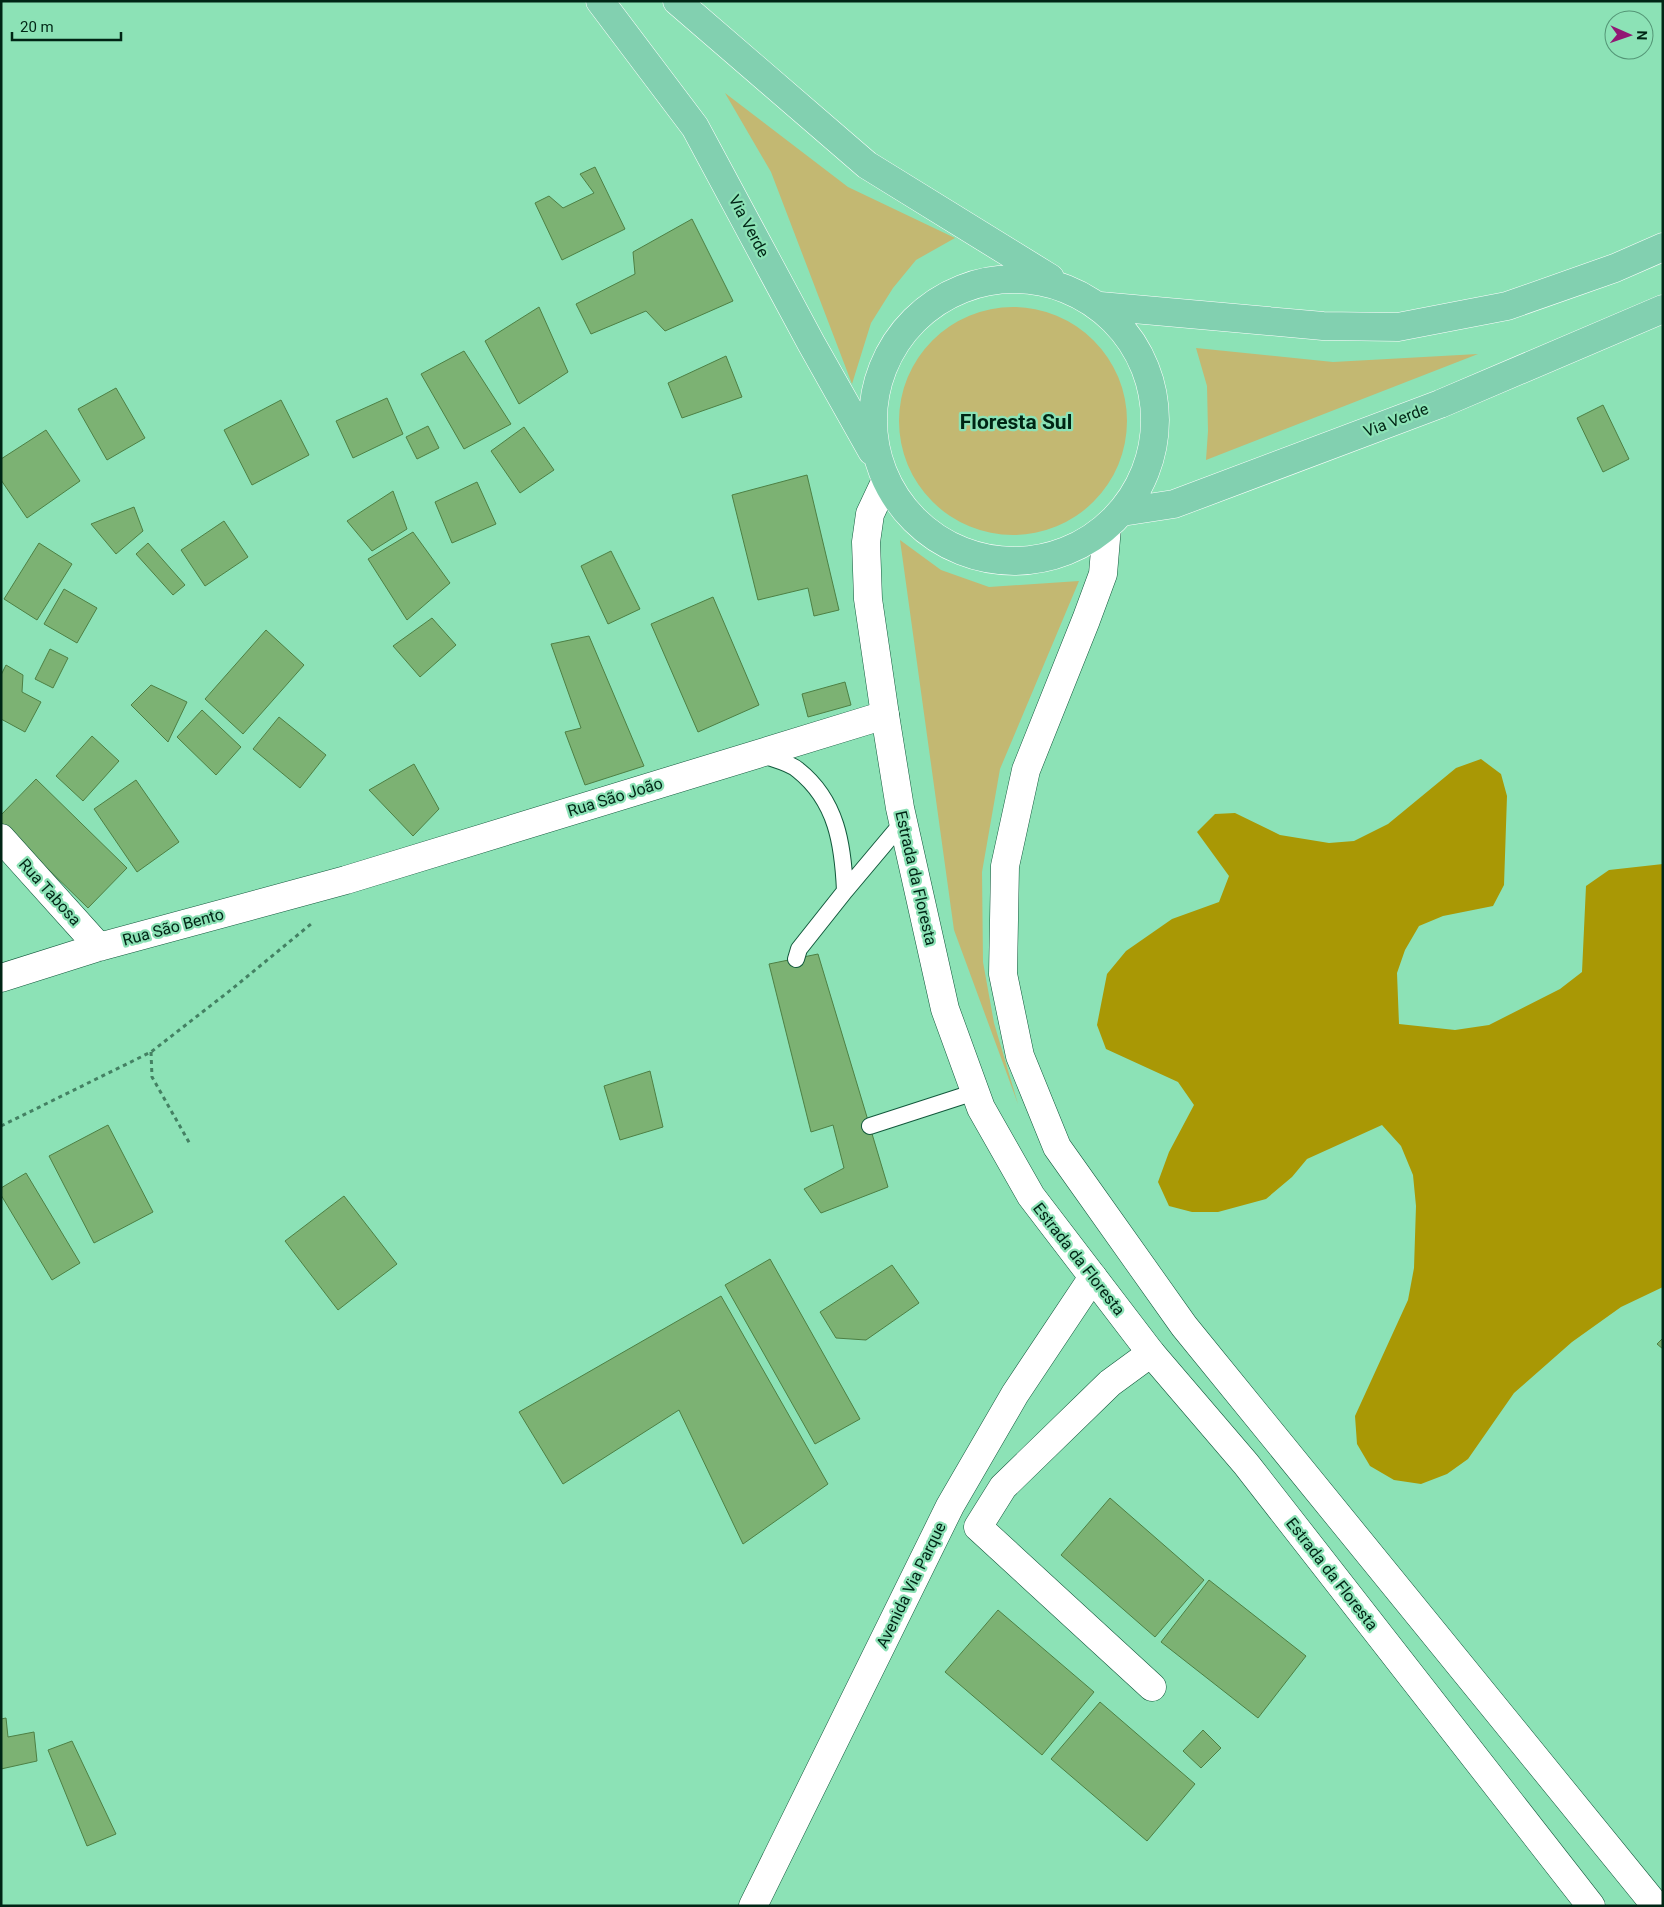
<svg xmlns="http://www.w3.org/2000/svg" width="1664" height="1907" font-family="Roboto,sans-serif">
<rect width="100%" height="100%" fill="#8ce2b6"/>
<path fill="#c3b872" d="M725 93 848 187 955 238 916 260 893 288 871 323 852 384 771 172Z
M899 421a114 114 0 1 1 228 0a114 114 0 1 1-228 0Z
M1196 348 1333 362 1478 354 1206 460 1208 431 1207 386Z
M900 540 941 570 989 587 1079 581 1000 769 982 872 983 962 994 1023 1018 1104 954 930Z"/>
<path fill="#a99805" d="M1481 759 1501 774 1507 796 1504 885 1493 906 1443 916 1419 926 1405 950 1397 973 1399 1024 1455 1030 1489 1025 1560 989 1582 972 1586 886 1609 870 1663 864V1287L1621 1307 1572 1342 1514 1393 1468 1459 1447 1474 1421 1484 1394 1480 1370 1466 1357 1444 1355 1416 1408 1300 1414 1268 1416 1206 1413 1175 1401 1146 1382 1125 1307 1159 1292 1177 1266 1199 1218 1212H1192L1169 1206 1158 1182 1169 1152 1194 1105 1178 1082 1106 1049 1097 1025 1107 974 1126 951 1172 919 1219 902 1229 876 1197 832 1215 814 1235 813 1280 835 1329 843 1354 841 1388 824 1456 768Z"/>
<path fill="#7cb273" stroke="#4d8044" d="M595 167 625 229 562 260 535 203 549 196 563 208 594 193 580 174Z
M692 219 733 301 665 331 646 311 591 334 576 304 635 274 633 252Z
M539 307 568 372 519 404 485 341Z
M464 351 511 424 464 449 421 374Z
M726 356 742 397 682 418 668 383Z
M116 388 145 438 107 460 78 409Z
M387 398 403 434 353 458 336 421Z
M281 400 309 455 252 485 224 430Z
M1603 405 1629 459 1603 472 1577 418Z
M428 426 439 448 417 459 406 437Z
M524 427 554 470 520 493 491 451Z
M46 430 80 481 27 518 1 480V459Z
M807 475 839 610 814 616 808 588 758 600 732 495Z
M477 482 496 524 452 543 435 502Z
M393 491 407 529 372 551 347 521Z
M134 507 143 531 116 554 91 524Z
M224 521 248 557 205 586 181 550Z
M413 532 450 583 407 620 368 559Z
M39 543 72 564 37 620 4 599Z
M148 543 185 585 173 595 136 554Z
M611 551 640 609 608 624 581 566Z
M64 589 97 608 77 643 44 624Z
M713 597 759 705 698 732 651 624Z
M432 618 456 645 420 677 393 646Z
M266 630 304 665 243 734 205 699Z
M589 636 644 766 585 785 565 732 581 728 551 644Z
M50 649 68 658 53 688 35 679Z
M6 665 23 675 22 692 41 702 25 732 1 719V675Z
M845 682 851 705 808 717 802 694Z
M151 685 187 702 168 742 131 705Z
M202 710 241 747 216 775 177 737Z
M279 717 326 755 300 788 253 749Z
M92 736 119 761 83 801 56 776Z
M414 764 439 809 413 836 369 790Z
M36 779 127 868 88 908 1 823V815Z
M136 780 179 842 137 872 94 809Z
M818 954 888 1187 821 1213 804 1189 844 1168 833 1125 811 1132 769 964Z
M650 1071 663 1127 620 1140 604 1086Z
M108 1125 153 1212 94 1243 49 1156Z
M26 1173 80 1263 52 1280 1 1195V1188Z
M344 1196 397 1264 338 1310 285 1241Z
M770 1259 860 1419 815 1444 725 1285Z
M892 1265 919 1303 866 1340 836 1338 820 1312Z
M721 1296 828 1484 743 1544 679 1410 563 1484 519 1412Z
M1663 1338V1349L1657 1344Z
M1110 1498 1204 1580 1155 1637 1061 1555Z
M1209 1580 1306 1656 1258 1718 1161 1642Z
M998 1610 1094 1692 1042 1755 945 1672Z
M1100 1702 1195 1784 1147 1841 1051 1759Z
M6 1718 8 1737 34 1732 37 1761 1 1769V1719Z
M1203 1730 1221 1748 1201 1768 1183 1751Z
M72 1741 116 1834 87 1846 48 1750Z"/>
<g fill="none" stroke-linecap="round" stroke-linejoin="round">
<g stroke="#12593c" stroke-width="18">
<path id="service" d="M760 754C772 759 789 762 798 770 837 801 843 845 845 891
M796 959 799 949 845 891 903 822
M870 1126 975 1092"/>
</g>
<g stroke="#12593c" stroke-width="29">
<path id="minor" d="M1 838 99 947
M1 978 99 947 346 880 885 715
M1151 1353 1110 1383 1003 1487 978 1527 1152 1687
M753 1906 950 1506 1015 1394 1093 1277"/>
</g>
<g stroke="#12593c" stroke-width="29">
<path id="secondary" d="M886 480 870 514 866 542 868 599 885 715 900 808 945 1009 981 1108 1031 1196 1151 1353 1246 1464 1591 1906
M1107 527 1103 574 1086 620 1026 770 1005 866 1003 974 1020 1056 1057 1147 1184 1326 1656 1906"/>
</g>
<g stroke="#fff" stroke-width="29">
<path id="primary" d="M600 1 695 127 811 343 872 451
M677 1 867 165 1050 278
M873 420a141 141 0 1 1 282 0a141 141 0 1 1-282 0Z
M1100 306 1323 326 1398 327 1507 306 1615 268 1663 247
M1122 512 1174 504 1440 404 1663 309"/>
</g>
<path stroke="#448163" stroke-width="3" stroke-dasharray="4 4" stroke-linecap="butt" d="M151 1052 152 1077 190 1144
M1 1126 151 1052 232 989 311 924"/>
<use href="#service" stroke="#fff" stroke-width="16"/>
<use href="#minor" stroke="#fff" stroke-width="28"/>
<use href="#secondary" stroke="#fff" stroke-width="28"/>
<use href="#primary" stroke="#82d0b0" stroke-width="28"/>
</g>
<g text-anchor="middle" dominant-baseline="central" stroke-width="4.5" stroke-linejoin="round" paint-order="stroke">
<g font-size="16" fill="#002515" stroke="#8ce2b6">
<text transform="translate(749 226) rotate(62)">Via Verde</text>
<text transform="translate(1396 420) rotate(-21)">Via Verde</text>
<text transform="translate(615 797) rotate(-17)">Rua São João</text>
<text transform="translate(916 878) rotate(77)">Estrada da Floresta</text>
<text transform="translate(50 892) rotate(48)">Rua Tabosa</text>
<text transform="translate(173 927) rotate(-15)">Rua São Bento</text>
<text transform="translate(1079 1259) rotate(52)">Estrada da Floresta</text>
<text transform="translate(1332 1574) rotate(52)">Estrada da Floresta</text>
<text transform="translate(911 1585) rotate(-64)">Avenida Via Parque</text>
</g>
<g font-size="21" font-weight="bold" fill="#002515" stroke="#8ce2b6">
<text x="1016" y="422">Floresta Sul</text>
</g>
</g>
<rect width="1664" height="1907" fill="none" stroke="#002515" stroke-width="5"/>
<g transform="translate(1629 35) rotate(92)"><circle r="24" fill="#8ce2b6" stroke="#549676"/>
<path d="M0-4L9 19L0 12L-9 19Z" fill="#921774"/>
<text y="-8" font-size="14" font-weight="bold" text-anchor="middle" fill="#002515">N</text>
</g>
<path d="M12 32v8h109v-8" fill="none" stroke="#002515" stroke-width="2.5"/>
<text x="20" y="32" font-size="15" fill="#002515" stroke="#8ce2b6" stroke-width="4" paint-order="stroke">20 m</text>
</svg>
